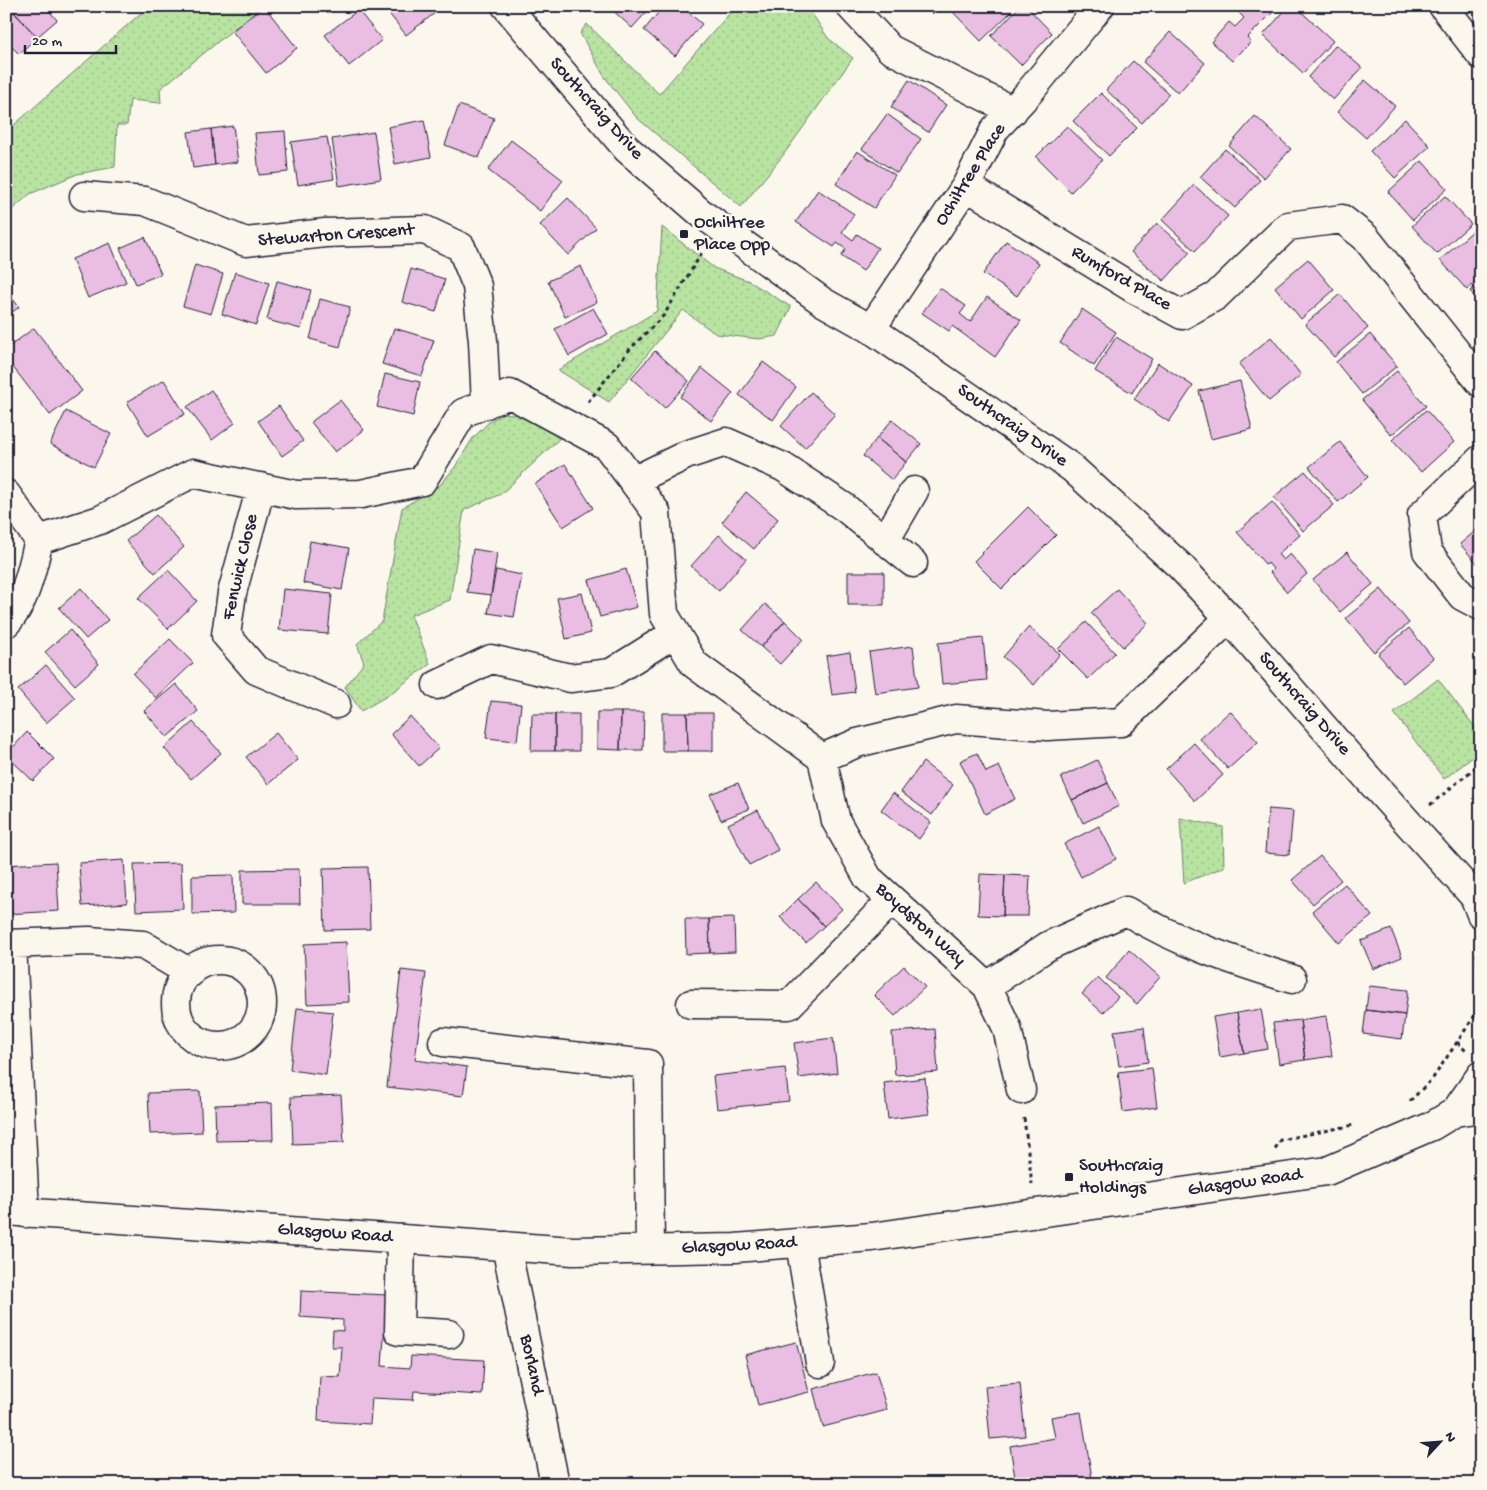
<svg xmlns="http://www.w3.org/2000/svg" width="1487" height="1490" font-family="'Gochi Hand',sans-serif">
<defs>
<pattern id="green-dots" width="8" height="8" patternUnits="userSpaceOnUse" patternTransform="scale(1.25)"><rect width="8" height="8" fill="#b8e3a0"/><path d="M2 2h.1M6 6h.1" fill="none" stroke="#9ec28b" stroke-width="1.8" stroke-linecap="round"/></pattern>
</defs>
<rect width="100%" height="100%" fill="#fbf7ec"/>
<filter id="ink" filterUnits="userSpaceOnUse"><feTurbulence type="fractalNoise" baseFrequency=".02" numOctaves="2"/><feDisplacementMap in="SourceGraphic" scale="10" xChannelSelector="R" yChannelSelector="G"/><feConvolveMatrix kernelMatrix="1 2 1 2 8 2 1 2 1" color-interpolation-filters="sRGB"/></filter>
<g filter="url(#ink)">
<path fill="url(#green-dots)" stroke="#6d826e" d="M149 6H262L160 89 161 103 130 100 127 125H117L115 167 77 174 30 194 6 215V132Z
M736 6H807L828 38 853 58 784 154 741 207 636 117 604 76 580 33 587 24 659 94Z
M662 227 714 268 749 281 791 307 777 336 759 339 716 334 683 310 609 402 558 370 657 311Z
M503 413 521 415 560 438 501 494 464 510 450 600 411 615 430 664 387 696 361 711 345 687 364 663 357 644 382 621 402 508 440 485 455 467 473 438 489 422Z
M1438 679 1481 735V751L1444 779 1394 713Z
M1180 818 1223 827 1224 867 1184 883Z"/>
<path fill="#eabee3" stroke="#22223b" d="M16 6H45L57 20 37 37 12 10Z
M70 6H84L76 13Z
M264 6 297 48 266 73 232 31Z
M383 6H430L435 13 406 35Z
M608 6H652L632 28Z
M664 6H681L702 24 675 56 644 30Z
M924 6H939L932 14Z
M953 6H1008L1012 11 981 41 950 9Z
M1020 6H1026L1052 33 1021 65 991 36Z
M1232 6H1279L1247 38 1251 42 1232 61 1211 42 1229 22 1235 27 1244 18Z
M1289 6H1295L1333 41 1303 73 1263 35Z
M12 10 37 37 19 54 6 41V15Z
M358 10 382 40 349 66 325 35Z
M1170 32 1205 63 1178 93 1143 62Z
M1336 45 1362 68 1333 100 1308 77Z
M1133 61 1169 94 1142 123 1106 90Z
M909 80 946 105 928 132 891 107Z
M1365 80 1395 106 1366 138 1337 112Z
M1101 93 1137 128 1109 156 1073 121Z
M459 105 494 118 479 158 445 145Z
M887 114 921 139 897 173 862 149Z
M1255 116 1291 149 1264 178 1229 146Z
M1405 119 1430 146 1395 178 1370 151Z
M424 120 431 157 395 164 388 127Z
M233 126 238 162 215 165 211 129Z
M1067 126 1102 160 1071 192 1036 157Z
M211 129 215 165 193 168 188 132Z
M285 131 288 172 259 175 255 133Z
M374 132 381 179 339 186 332 139Z
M327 137 334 179 298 185 291 142Z
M511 140 563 180 540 211 488 170Z
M1225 149 1260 180 1235 208 1200 177Z
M857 151 895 175 874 208 836 184Z
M1422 161 1447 189 1413 220 1388 192Z
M1194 185 1228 216 1195 251 1162 220Z
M818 190 854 214 842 232 853 240 857 234 878 248 863 271 841 256 846 249 837 243 834 247 796 222Z
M1445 196 1471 224 1437 254 1412 226Z
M568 198 596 228 568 255 540 225Z
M1157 223 1190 252 1164 281 1131 252Z
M1474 230 1481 237V277L1467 290 1440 260Z
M145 237 161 274 136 284 120 248Z
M1006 241 1039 263 1017 296 983 274Z
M110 243 126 282 88 298 72 259Z
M1308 259 1334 290 1301 319 1275 287Z
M195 265 223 274 211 314 183 306Z
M581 266 597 302 565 317 548 281Z
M411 269 445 279 436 312 402 302Z
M235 272 269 283 256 325 222 314Z
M277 281 311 290 301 329 267 320Z
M1481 282V304L1470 291Z
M940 288 966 306 960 314 970 322 987 297 1021 320 995 357 952 326 949 331 922 313Z
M6 290 19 307 6 317Z
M1340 294 1368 328 1334 357 1305 324Z
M320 299 350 307 340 347 310 339Z
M593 308 608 334 569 356 555 329Z
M1082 309 1116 332 1094 366 1060 343Z
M34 328 82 391 50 415 6 358V349Z
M394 328 434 340 422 376 382 364Z
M1370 334 1397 366 1362 394 1336 362Z
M1116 337 1152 359 1132 393 1095 371Z
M1271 337 1301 375 1269 401 1239 364Z
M655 351 689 381 665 408 631 378Z
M763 362 796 387 773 420 739 395Z
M1158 363 1193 386 1169 422 1134 399Z
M702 368 733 393 711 421 680 397Z
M1397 371 1426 406 1391 435 1362 400Z
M385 374 420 382 413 416 377 407Z
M164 380 185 414 148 436 127 402Z
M1240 381 1252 429 1211 439 1199 391Z
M211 390 235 423 212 440 187 407Z
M811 392 835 414 805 448 781 426Z
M340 400 364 430 335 452 311 422Z
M279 406 303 441 282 456 258 421Z
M1426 410 1454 442 1421 472 1392 440Z
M66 411 111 434 94 467 50 444Z
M892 420 921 444 906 462 877 438Z
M877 438 906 462 892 480 863 456Z
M1340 442 1368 477 1338 502 1309 467Z
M565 464 593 508 563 527 535 484Z
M1305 471 1334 505 1303 531 1274 497Z
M746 492 778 519 754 549 722 522Z
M1272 502 1300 535 1278 554 1283 560 1290 554 1307 574 1287 592 1270 572 1273 569 1268 563 1266 565 1237 532Z
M1028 507 1056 535 1002 589 974 561Z
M156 515 184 547 155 573 126 541Z
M1481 526V568L1460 544Z
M719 535 746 559 719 591 691 566Z
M310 541 349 548 342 590 303 583Z
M473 549 497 553 491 595 467 592Z
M1347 552 1373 584 1340 612 1313 580Z
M626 569 637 607 600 617 589 580Z
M168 570 197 601 168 629 138 598Z
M496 570 522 575 514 617 488 613Z
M848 572H884V605H848Z
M81 588 108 620 86 639 59 608Z
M283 589 332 594 328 634 279 630Z
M1117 589 1148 623 1123 647 1091 613Z
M1381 589 1409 623 1374 652 1346 618Z
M582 593 591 633 566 639 557 598Z
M765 604 785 621 761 647 742 630Z
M785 621 803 639 780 664 761 647Z
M1086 622 1115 653 1088 679 1058 649Z
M1029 627 1060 654 1034 685 1003 657Z
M1409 628 1433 658 1403 683 1378 654Z
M70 630 99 664 75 685 45 652Z
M983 638 987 680 942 684 938 643Z
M170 639 193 663 156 698 133 674Z
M913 646 918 687 875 693 869 652Z
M850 652 855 692 832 695 826 656Z
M46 665 75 698 46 723 18 690Z
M176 684 198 711 167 737 144 711Z
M491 701 521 704 517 741 486 738Z
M1230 711 1258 742 1228 769 1200 739Z
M597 712H621L620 750 597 749Z
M621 712H644L643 750H620Z
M662 713H687L688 751H662Z
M687 713H713V751H688Z
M532 714H555V751H531Z
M555 714H579V751H555Z
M410 716 439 748 419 766 391 734Z
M193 722 221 753 191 779 164 748Z
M27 732 54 759 33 781 6 755Z
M276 733 298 760 268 784 246 757Z
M1194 743 1223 775 1195 801 1166 769Z
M977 753 986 772 999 766 1015 799 985 814 960 761Z
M1097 760 1108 783 1072 800 1061 777Z
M923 762 953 785 932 815 901 792Z
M738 783 749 809 721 820 710 794Z
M1108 783 1119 806 1083 823 1072 800Z
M893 793 931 822 919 839 881 810Z
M1268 809 1293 811 1289 855 1265 853Z
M758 810 778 850 749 865 728 824Z
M1099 826 1116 859 1081 877 1064 844Z
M1320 856 1341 880 1313 904 1292 880Z
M124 860 127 903 82 906 79 863Z
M56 862 59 911 6 914V865Z
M181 863 183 909 136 911 134 864Z
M368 867 370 929 325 930 323 868Z
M299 869 300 904H242V870Z
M980 874 1005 875 1003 916 978 915Z
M233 875 234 913 192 914V876Z
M1005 875 1030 876 1028 916H1003Z
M816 882 842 909 824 926 798 899Z
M1345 884 1372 916 1339 943 1312 911Z
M798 899 824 926 806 943 780 917Z
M734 918 735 952 710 953 709 919Z
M685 919H709L710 953 686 954Z
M1391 929 1402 957 1373 969 1361 941Z
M346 942 349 1002 307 1004 304 944Z
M1129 950 1160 977 1137 1004 1106 978Z
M904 966 925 987 895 1016 874 995Z
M401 970 426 973 415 1060 467 1067 463 1096 387 1087Z
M1098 977 1118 997 1103 1013 1082 994Z
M1369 986 1408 990 1405 1015 1366 1010Z
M297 1008 333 1012 326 1075 290 1070Z
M1261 1009 1268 1049 1244 1053 1237 1013Z
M1366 1010 1405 1015 1402 1039 1363 1034Z
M1237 1013 1244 1053 1220 1057 1213 1017Z
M1326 1016 1332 1056 1305 1060 1300 1020Z
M1300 1020 1305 1060 1279 1064 1273 1023Z
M1144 1027 1148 1062 1119 1066 1114 1031Z
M935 1029 938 1072 895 1075 892 1032Z
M833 1038 837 1073 799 1078 794 1043Z
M785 1068 789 1101 717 1109 713 1076Z
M1152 1068 1157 1107 1123 1112 1118 1072Z
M925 1078 929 1114 888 1119 884 1083Z
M200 1091 202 1132 150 1134 148 1093Z
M341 1095 344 1142 293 1144 291 1097Z
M272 1103 273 1140 216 1141 215 1105Z
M301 1291 387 1295 382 1366 410 1368 411 1356 484 1360 482 1395 414 1391 413 1400 372 1398 370 1424 318 1421 320 1376 340 1377 342 1347H332L333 1330 343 1331V1320L300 1317Z
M796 1342 809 1392 758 1405 745 1355Z
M876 1372 887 1410 823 1427 813 1389Z
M1020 1383 1025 1436 990 1439 985 1386Z
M1081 1412 1093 1484H1016L1010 1446 1055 1438 1051 1417Z"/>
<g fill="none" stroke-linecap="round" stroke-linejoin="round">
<g stroke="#22223b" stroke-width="31">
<path id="street" d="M850 6 890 49 1013 111
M1443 6 1481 55
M966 186 1136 290 1182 315 1216 296 1288 226 1342 219 1365 237 1481 383
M84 196 145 201 246 242 325 233 425 230 461 247 477 286 483 341 486 404
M871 329 966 186 995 129 1026 96 1100 6
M1481 459 1422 515 1427 551 1462 596 1481 606
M633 481 686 455 726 442 783 467 844 507 913 563
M261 487 232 593 226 635 256 670 336 704
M6 494 39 540 100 520 193 473 296 495 361 494 422 481 463 413 510 394 607 446 656 512 664 614 694 664 822 758 857 743 956 719 1047 726 1121 722 1229 618
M885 541 914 491
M6 623C25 605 33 565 39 540
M437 685 491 659 570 678 611 673 675 633
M822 758 836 821 868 878 987 986 1007 1028 1021 1090
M6 944 89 941 143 945 190 973
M12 944 25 1213
M176 1003a43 43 0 1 1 86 0a43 43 0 1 1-86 0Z
M987 986 1048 946 1126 911C1181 944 1231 960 1292 979
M691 1004 789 1005 891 901
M443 1042 648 1064 650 1249
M401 1239 399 1331 449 1334
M800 1243 820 1363
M506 1246 555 1484"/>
</g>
<g stroke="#22223b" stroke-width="31">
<path id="secondary" d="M506 6 627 149 702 214 823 302 871 329 1072 468 1180 566 1229 618 1373 784 1474 896 1481 914
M1455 1112 1481 1075
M6 1211 573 1251 735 1248 872 1237 1327 1171 1432 1126 1455 1112 1481 1108"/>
</g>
<path stroke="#22223b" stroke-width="3" stroke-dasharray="4 4" stroke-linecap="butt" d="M588 402 630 349 664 315 703 251
M1430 805 1481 763
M1457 1042 1466 1051
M1410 1101 1433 1078 1480 1008 1477 952 1481 950
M1024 1118 1032 1184
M1275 1149 1280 1140 1354 1125"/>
<use href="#street" stroke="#fbf7ec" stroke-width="28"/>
<use href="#secondary" stroke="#fbf7ec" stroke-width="28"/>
</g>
</g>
<g fill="#22223b" stroke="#fbf7ec" stroke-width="2">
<rect x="679" y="229" width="10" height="10" rx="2.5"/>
<rect x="1064" y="1172" width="10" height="10" rx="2.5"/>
</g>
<g text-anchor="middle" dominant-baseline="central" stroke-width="5" stroke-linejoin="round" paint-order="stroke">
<g font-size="19" fill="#22223b" stroke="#fbf7ec">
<text transform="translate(596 109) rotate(48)">Southcraig Drive</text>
<text transform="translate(971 175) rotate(-58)">Ochiltree Place</text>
<text transform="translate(336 236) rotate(-4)">Stewarton Crescent</text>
<text transform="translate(1121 279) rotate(30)">Rumford Place</text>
<text transform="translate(1012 426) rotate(35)">Southcraig Drive</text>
<text transform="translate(241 567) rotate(-77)">Fenwick Close</text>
<text transform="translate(1304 704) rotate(49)">Southcraig Drive</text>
<text transform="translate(920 925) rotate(42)">Boydston Way</text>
<text transform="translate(1245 1183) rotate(-8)">Glasgow Road</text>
<text transform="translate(335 1234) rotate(4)">Glasgow Road</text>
<text transform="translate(739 1246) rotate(-3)">Glasgow Road</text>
<text transform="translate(531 1365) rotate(78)">Borland</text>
</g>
<g font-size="19" fill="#22223b" stroke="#fbf7ec" text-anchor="start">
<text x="694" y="223">Ochiltree<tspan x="694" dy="22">Place Opp</tspan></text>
<text x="1079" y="1166">Southcraig<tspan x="1079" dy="22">Holdings</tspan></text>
</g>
</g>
<rect width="1487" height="1490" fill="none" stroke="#fbf7ec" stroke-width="25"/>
<rect x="12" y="12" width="1462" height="1465" fill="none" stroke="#22223b" stroke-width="2" filter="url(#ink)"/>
<g transform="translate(1440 1442) rotate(64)" stroke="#fbf7ec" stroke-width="4" paint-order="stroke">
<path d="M0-4L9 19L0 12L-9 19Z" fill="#22223b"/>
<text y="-8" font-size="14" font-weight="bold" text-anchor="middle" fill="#22223b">N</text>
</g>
<path d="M25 45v8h91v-8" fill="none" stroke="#22223b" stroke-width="2.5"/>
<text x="32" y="45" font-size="15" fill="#22223b" stroke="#fbf7ec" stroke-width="4" paint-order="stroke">20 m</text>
</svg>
